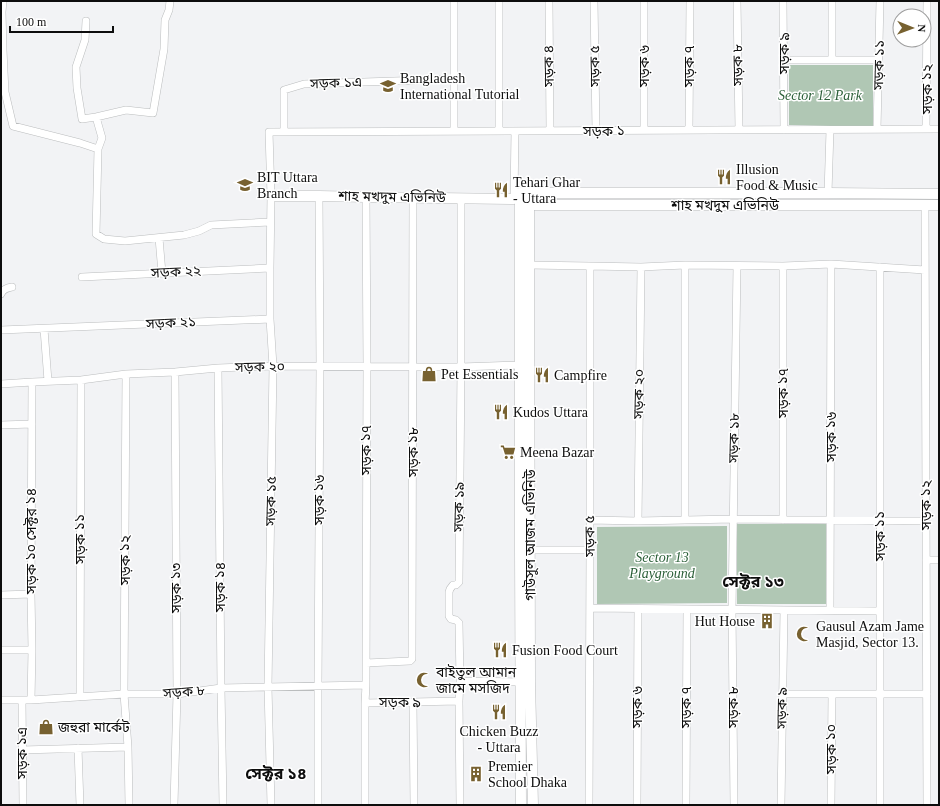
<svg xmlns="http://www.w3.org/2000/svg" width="940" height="806" font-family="'Times New Roman','Noto Sans Bengali',serif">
<rect width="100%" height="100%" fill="#f2f3f5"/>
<path fill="#b0c7b4" d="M789 65H873V127L789 125Z
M737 524H826V604H737Z
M727 526V603L597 604V527Z"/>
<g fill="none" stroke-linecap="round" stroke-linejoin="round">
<g stroke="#bbbdbe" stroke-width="8">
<path id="street" d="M3 1 2 12 3 50 5 92 13 126 80 143 98 149
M549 1 550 131
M594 1 596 131
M644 1V130
M737 1 739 130
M783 1 784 130
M832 1V60
M86 21 85 40 76 67 77 88 82 119 96 117 126 110 153 113 164 49 165 20 169 10 170 1
M784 60H879
M96 117 102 138 98 149 96 234 104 239 125 241 184 235 199 231 211 225 270 222
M877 129 880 1
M926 129 927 1
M689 130 690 1
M454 131V1
M499 131V1
M284 132V90L304 84 454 79
M828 193 830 130
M514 199 515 131
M925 205 927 805
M159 238 162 273
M529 265 590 266 641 267 685 265 783 266 831 264 925 270
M685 265V520
M880 267V805
M82 277 270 268
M1 294C3 289 7 288 12 287
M44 329 48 381
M1 330 270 319
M218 368 221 688 223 805
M126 374 124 694 128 747 129 805
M1 384 32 382 81 380 126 374 175 372 218 368 273 366 461 367 520 365
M1 425 32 424
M590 520 638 521 733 519 926 521
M783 520V266
M638 521 641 267
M526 550H590
M926 560H939
M1 595 31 594
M590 608 880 611
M830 610 831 264
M1 650H32
M366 663 410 661 412 659 413 198
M460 681 520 682
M782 694H927
M80 697 81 380
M1 700H31L124 694H177L221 688 366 685
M22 700 23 805
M31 700 32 650 31 594 32 382
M365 703 459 701
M413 703 414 805
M78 748 80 805
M22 750 128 747
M174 805 177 694 175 372
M271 805 268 687 273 366 270 319V268L271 196 269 132 939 129
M318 805V686L320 367 319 196
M365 805V703L366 685 367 366 366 197
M460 805 459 701 460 681 459 623 456 620 451 619 449 616V592L450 589 453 585H456L459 582 461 367V198
M589 805 590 550V266
M637 805 638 609
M686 805 687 609
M734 805 732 610 737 266
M781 805 784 610
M831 805 832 694"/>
</g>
<g stroke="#bbbdbe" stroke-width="11">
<path id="secondary" d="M520 193V550L521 805
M529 193 530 682 533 805
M271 196H319L366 197 514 199 520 193H828L939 194
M523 205H939"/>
</g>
<use href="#street" stroke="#fff" stroke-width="7"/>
<use href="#secondary" stroke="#fff" stroke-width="10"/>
</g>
<defs>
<g id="school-bare" transform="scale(1.2)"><path d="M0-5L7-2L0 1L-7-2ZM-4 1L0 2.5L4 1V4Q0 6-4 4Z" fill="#776130" stroke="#fff" stroke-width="2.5" paint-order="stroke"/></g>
<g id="restaurant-bare" transform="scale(1.2)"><path d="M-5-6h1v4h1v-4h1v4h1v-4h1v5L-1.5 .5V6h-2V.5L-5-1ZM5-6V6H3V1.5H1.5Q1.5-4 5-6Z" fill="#776130" stroke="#fff" stroke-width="2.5" paint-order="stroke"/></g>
<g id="shop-bare" transform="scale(1.2)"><path d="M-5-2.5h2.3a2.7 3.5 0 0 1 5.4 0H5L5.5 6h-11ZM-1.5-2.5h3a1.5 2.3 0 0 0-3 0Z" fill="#776130" stroke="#fff" stroke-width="2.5" paint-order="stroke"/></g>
<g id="supermarket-bare" transform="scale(1.2)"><path d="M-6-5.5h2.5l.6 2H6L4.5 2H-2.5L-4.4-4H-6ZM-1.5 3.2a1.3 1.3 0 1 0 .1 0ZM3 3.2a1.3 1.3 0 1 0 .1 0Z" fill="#776130" stroke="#fff" stroke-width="2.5" paint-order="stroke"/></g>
<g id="building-bare" transform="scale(1.2)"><path d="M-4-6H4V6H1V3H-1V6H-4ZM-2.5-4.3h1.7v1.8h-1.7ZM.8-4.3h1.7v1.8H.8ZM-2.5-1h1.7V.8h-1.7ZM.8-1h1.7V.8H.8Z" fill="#776130" stroke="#fff" stroke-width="2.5" paint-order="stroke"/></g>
<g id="mosque-bare" transform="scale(1.2)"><path d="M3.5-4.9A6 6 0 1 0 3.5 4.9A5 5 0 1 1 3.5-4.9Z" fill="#776130" stroke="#fff" stroke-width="2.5" paint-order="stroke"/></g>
</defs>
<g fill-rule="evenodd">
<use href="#school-bare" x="388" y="86"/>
<use href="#restaurant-bare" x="724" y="177"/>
<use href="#school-bare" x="245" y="185"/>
<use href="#restaurant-bare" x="501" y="190"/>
<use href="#shop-bare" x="429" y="374"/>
<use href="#restaurant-bare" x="542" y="375"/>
<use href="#restaurant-bare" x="501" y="412"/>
<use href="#supermarket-bare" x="508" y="452"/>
<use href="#building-bare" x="767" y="621"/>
<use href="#mosque-bare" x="804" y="634"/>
<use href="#restaurant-bare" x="500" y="650"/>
<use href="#mosque-bare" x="424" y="680"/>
<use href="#restaurant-bare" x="499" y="712"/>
<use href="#shop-bare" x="46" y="727"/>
<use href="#building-bare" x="476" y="774"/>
</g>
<g text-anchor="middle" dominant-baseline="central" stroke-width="3" stroke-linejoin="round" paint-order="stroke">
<g font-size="14" fill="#0d0d0d" stroke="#fff">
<text transform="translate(784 53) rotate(-90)">সড়ক ৯</text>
<text transform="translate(738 65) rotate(-91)">সড়ক ৮</text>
<text transform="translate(879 65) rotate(-89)">সড়ক ১১</text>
<text transform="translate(549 66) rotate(-91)">সড়ক ৪</text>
<text transform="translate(595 66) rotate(-91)">সড়ক ৫</text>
<text transform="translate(644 66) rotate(-90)">সড়ক ৬</text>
<text transform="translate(689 66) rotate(-90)">সড়ক ৭</text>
<text transform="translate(336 83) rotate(-2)">সড়ক ১এ</text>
<text transform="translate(927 89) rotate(-90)">সড়ক ১২</text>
<text x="604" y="131">সড়ক ১</text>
<text transform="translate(392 197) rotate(1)">শাহ মখদুম এভিনিউ</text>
<text x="725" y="205">শাহ মখদুম এভিনিউ</text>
<text transform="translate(176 272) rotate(-3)">সড়ক ২২</text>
<text transform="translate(171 323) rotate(-3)">সড়ক ২১</text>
<text transform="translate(260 367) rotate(-1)">সড়ক ২০</text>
<text transform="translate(783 393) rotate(-90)">সড়ক ১৭</text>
<text transform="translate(639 394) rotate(-89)">সড়ক ২০</text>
<text transform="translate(831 437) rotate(-90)">সড়ক ১৬</text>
<text transform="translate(734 438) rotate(-89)">সড়ক ১৮</text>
<text transform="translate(366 450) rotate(-90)">সড়ক ১৭</text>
<text transform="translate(413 452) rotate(-90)">সড়ক ১৮</text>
<text transform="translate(319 500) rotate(-90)">সড়ক ১৬</text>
<text transform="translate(271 501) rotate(-89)">সড়ক ১৫</text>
<text transform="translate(926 505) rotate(-90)">সড়ক ১২</text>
<text transform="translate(459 507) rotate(-89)">সড়ক ১৯</text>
<text transform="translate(530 535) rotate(-90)">গাউসুল আজম এভিনিউ</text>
<text transform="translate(590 536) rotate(-91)">সড়ক ৫</text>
<text transform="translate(880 536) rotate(-90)">সড়ক ১১</text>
<text transform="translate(80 539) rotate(-90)">সড়ক ১১</text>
<text transform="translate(31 541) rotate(-90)">সড়ক ১০ সেক্টর ১৪</text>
<text transform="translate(125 560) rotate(-90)">সড়ক ১২</text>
<text transform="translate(220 587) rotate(-90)">সড়ক ১৪</text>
<text transform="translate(176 588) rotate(-90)">সড়ক ১৩</text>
<text transform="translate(184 692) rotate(-5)">সড়ক ৮</text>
<text x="400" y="702">সড়ক ৯</text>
<text transform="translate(637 707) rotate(-90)">সড়ক ৬</text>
<text transform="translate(686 707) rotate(-90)">সড়ক ৭</text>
<text transform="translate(733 707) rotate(-90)">সড়ক ৮</text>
<text transform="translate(782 708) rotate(-89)">সড়ক ৯</text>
<text transform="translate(831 749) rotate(-90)">সড়ক ১০</text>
<text transform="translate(22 753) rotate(-90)">সড়ক ১এ</text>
</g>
<g font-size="14" fill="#0d0d0d" stroke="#fff" text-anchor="start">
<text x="400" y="78">Bangladesh<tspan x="400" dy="16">International Tutorial</tspan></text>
<text x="736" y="169">Illusion<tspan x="736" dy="16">Food &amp; Music</tspan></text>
<text x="257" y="177">BIT Uttara<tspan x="257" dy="16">Branch</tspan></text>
<text x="513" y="182">Tehari Ghar<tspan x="513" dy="16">- Uttara</tspan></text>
<text x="441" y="374">Pet Essentials</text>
<text x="554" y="375">Campfire</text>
<text x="513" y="412">Kudos Uttara</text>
<text x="520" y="452">Meena Bazar</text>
<text x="755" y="621" text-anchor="end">Hut House</text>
<text x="816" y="626">Gausul Azam Jame<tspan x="816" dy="16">Masjid, Sector 13.</tspan></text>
<text x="512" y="650">Fusion Food Court</text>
<text x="436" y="672">বাইতুল আমান<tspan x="436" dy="16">জামে মসজিদ</tspan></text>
<text x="58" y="727">জহুরা মার্কেট</text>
<text x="499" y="731" text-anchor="middle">Chicken Buzz<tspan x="499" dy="16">- Uttara</tspan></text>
<text x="488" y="766">Premier<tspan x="488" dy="16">School Dhaka</tspan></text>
</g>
<g font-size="14" font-style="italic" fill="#2b5f38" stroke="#fff">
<text x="820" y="95">Sector 12 Park</text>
<text x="662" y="557">Sector 13<tspan x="662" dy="16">Playground</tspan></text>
</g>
<g font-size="16" font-weight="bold" fill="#0d0d0d" stroke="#fff">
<text x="753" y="581">সেক্টর ১৩</text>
<text x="276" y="773">সেক্টর ১৪</text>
</g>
</g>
<rect width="940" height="806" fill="none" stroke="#0d0d0d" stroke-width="4"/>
<g transform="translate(912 28) rotate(91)"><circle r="19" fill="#ffffff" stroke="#9e9e9e"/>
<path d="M0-3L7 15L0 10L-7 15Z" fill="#776130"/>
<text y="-6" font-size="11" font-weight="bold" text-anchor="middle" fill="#0d0d0d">N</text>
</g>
<path d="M10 26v6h103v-6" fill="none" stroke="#0d0d0d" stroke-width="2"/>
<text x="16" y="26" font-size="12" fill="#0d0d0d" stroke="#ffffff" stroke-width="3" paint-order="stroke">100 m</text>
</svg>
